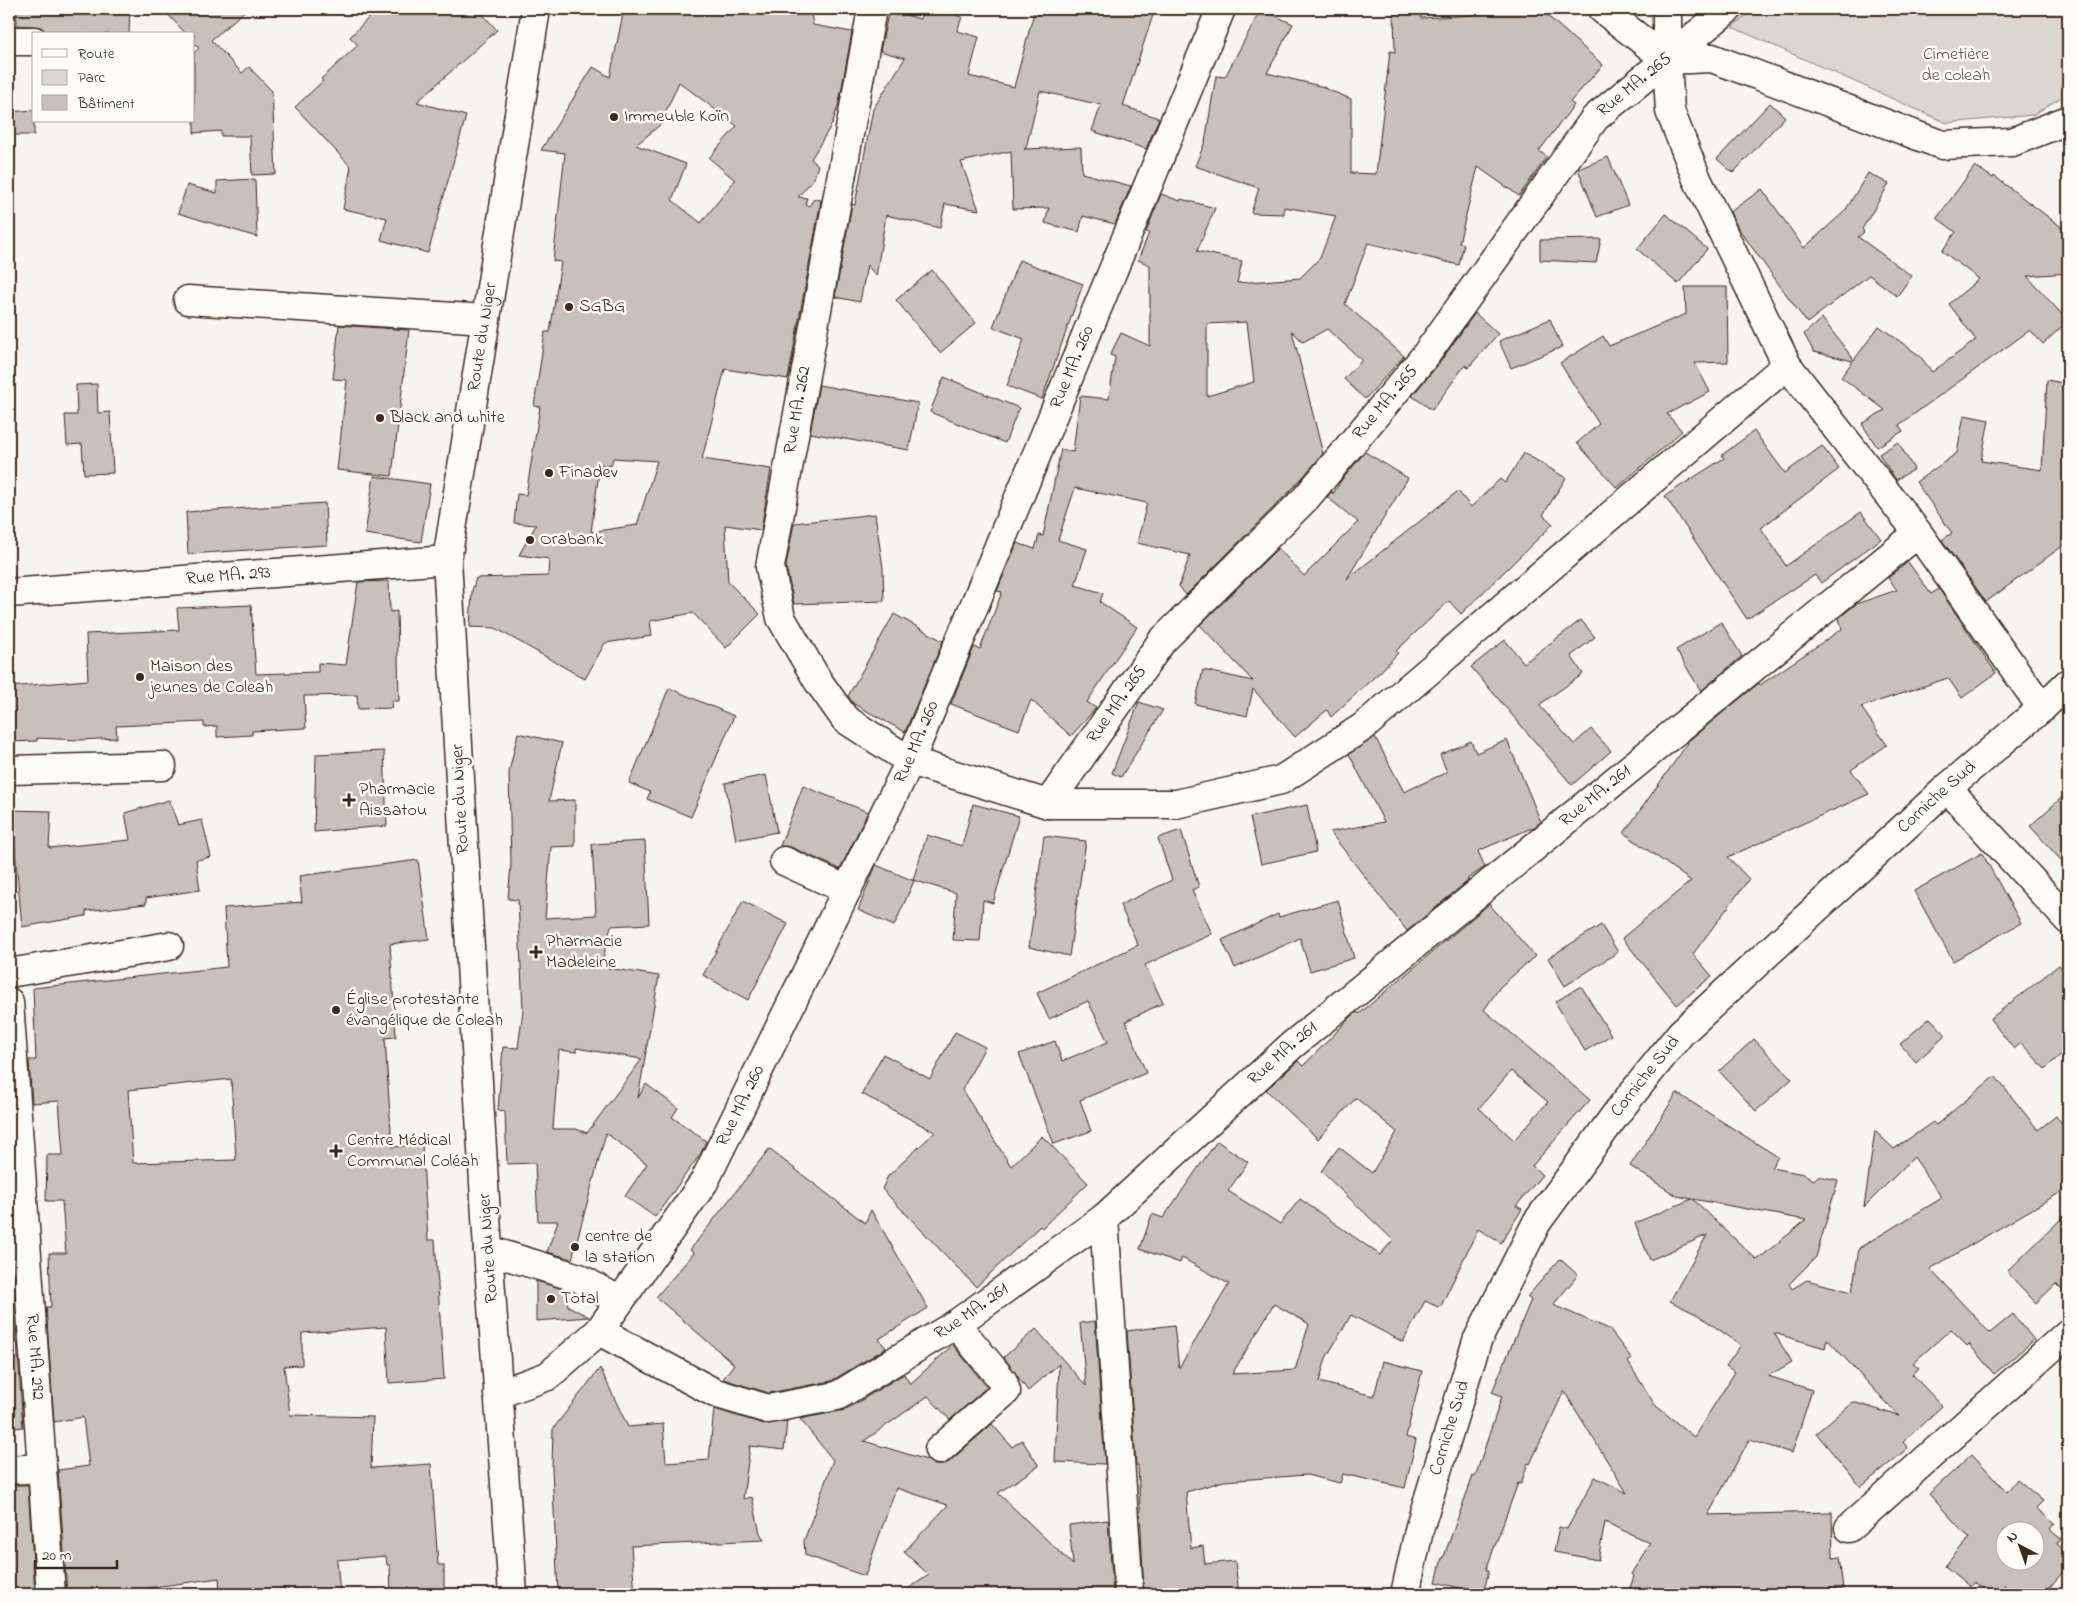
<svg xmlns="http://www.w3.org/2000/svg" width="2077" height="1603" font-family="'Indie Flower',sans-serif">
<rect width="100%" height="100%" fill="#f5f4ee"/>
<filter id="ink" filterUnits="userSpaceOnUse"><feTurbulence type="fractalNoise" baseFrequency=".02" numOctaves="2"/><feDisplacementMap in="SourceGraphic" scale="10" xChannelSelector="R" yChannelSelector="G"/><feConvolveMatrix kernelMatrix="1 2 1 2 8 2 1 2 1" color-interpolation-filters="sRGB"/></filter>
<g filter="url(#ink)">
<path fill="#dad6d0" stroke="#8a8077" d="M1755 9H2068V93L2033 115 1947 123 1732 27Z"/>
<path fill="#c7c1bb" stroke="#3b2a1e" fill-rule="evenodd" d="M16 9H130L129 34H48L41 27 17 25Z
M163 9H247L211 40 242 73 249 67 272 91 276 174 252 175 250 136H221V131L194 133V53L199 48 194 43V34H186Z
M377 9H478L497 30 417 102 466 116 428 253 381 240 387 218 343 209 351 167 295 107 323 81 321 79 358 45 350 37Z
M624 9H810L813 25 852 32 839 103 832 124 811 159 818 165 814 178 798 197 807 198 805 204 809 206 814 199 821 200 788 379 725 369 702 459 771 469 761 530 725 525 728 582 760 614 726 648 693 613 650 621 652 636 605 643 585 679 495 628 470 627 472 591 476 578 548 576 549 559 519 555 536 525 514 523 517 494 526 495 540 407 534 406 545 332H550L561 262 553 261 565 153 541 150 593 67 610 77ZM679 82 737 126 709 158 735 180 701 223 672 200 686 164 636 145 667 119 666 111ZM613 458 657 461 637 525 591 532 600 464 611 466Z
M923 9H935L962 17 957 31 979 37 969 76 1014 87 1035 9H1155L1123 106 1159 118 1146 149 1092 131 1101 105 1040 91 1026 148 1024 149 1081 147 1082 173 1131 186 1115 224 1083 216 1079 232 1045 223 1049 208 1013 209 1011 151 961 162 979 210 945 204 940 228 886 215 876 276 867 265 860 302 835 297 852 204 855 205 873 109 905 58 880 51 889 10 920 19Z
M1261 9 1293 24 1267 73 1324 87V88L1351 99V173L1376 174 1390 51 1395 52 1394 12 1420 11 1421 18 1474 15V9H1540L1603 65 1570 102 1574 105 1539 151 1547 157 1519 196 1478 167 1459 243 1464 244 1459 265 1368 243 1345 304 1404 356 1365 399 1344 379 1362 360 1327 329 1303 342 1292 331 1323 454 1294 487 1186 595 1179 586 1190 555 1137 543 1147 503 1075 488 1058 540 1087 549 1075 585 1103 593 1100 602 1137 627 1087 702 1096 708 1071 736 1031 700 1019 730 951 704 974 647 980 649 1002 592 997 591 1017 543 1035 549 1039 535 1043 536 1061 449 1073 452 1080 396 1109 399 1115 357 1110 355 1121 333 1150 346V265L1138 260 1149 233 1146 232 1161 194 1180 201 1181 199 1215 208 1197 251 1242 261 1237 283 1300 278 1320 258 1336 216 1284 207V214L1251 213 1259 188 1195 166 1205 142 1216 76 1225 77ZM1247 322 1254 382 1207 396V324Z
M1770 103 1785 117 1733 173 1717 159Z
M34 110V135H9V112Z
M1608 157 1628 205 1597 217 1578 169Z
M1975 166 1993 178 1994 176 2068 232V273L2027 276 2068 321 2043 344 2030 330 1899 425 1903 431 1877 447 1862 424 1885 410 1841 377 1853 361 1814 352 1804 334 1822 318 1854 360 1879 326 1920 356 1932 372 1976 340 1949 304 1979 279 1942 251 1956 232 1937 218Z
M1868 173 1889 184 1862 229 1864 232 1858 237 1912 276 1897 296 1869 275 1807 323 1738 228 1730 212 1762 189 1804 248 1845 211Z
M255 179 257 237 178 213 187 185 217 193V181Z
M1666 214 1707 249 1678 284 1637 249Z
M1601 239 1596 263 1540 260V240Z
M1019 260 1083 284 1042 399 1007 386 1024 339 993 327Z
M932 270 976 323 940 353 896 300Z
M1685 287H1727L1728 362 1695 363 1710 392 1667 414 1682 431 1617 488 1577 443 1599 424 1560 363 1603 336 1609 346 1686 314Z
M1475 313 1498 334 1468 368 1465 365 1432 410 1412 396 1438 365Z
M1550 319 1562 347 1511 368 1499 341Z
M339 325 409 330 392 476 337 470 347 380 333 379Z
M944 377 1019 408 1005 443 930 412Z
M2047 380 2068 384V542L1986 602 1942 540 1952 533 1916 482 1957 453 1964 415 1989 420 1981 461 2042 470Z
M97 384 98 413 110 412 113 473 84 474 82 444 67 445 65 415H77L76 385Z
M819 385 918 403 909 450 810 433Z
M1754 431 1785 473 1822 446 1839 469 1761 528 1786 566 1861 512 1881 539 1821 583 1815 575 1747 619 1665 496 1724 458 1722 455Z
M1898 442 1914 469 1896 480 1879 454Z
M1365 452 1408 478 1347 579 1458 491 1471 507 1500 479 1505 483 1524 453 1566 478 1543 515 1553 524 1461 614 1449 601 1396 651 1398 653 1382 670 1331 717 1327 710 1295 737 1253 689 1247 716 1195 704 1203 670 1253 681 1200 625 1278 548 1304 576 1358 522 1327 497 1332 491 1333 494 1340 482Z
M374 476 430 484 421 542 365 534Z
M325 503 327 545 188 554 186 512Z
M875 514 883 568 884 601 794 604 786 566 794 523Z
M1908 562 1931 594 1939 589 1996 673 1962 698 1948 678 1861 707 1887 745 1851 770 1869 794 1728 857 1749 879 1693 954 1712 976 1677 1005 1622 938 1691 881 1624 833 1688 743 1687 742 1759 683 1760 685 1842 629 1839 618 1856 604 1897 590 1888 578Z
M389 581 390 612 397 611 399 701H391L392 708 358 709 357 695 304 696 306 728 252 731V735L217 737V726L204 727V722L116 726 117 738 79 740 37 738V741L9 742V687L88 680 86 634 179 630 177 608 251 605 256 674 318 672V663L346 665 358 582Z
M894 614 943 641 905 732 854 704 848 696Z
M1581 620 1595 637 1571 656 1583 674 1539 705 1574 744 1591 729 1611 751 1572 785 1471 667 1505 640 1524 663Z
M1721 622 1742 656 1701 691 1676 650Z
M669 688 734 716 691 817 647 799 650 792 629 783Z
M1139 702 1163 710 1121 777 1112 773Z
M518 733 562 743 549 801 575 800V846L551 847 545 918 596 915 592 844 645 841 649 924 611 926 601 967 659 976 638 1098 646 1084 678 1108 672 1117 706 1141 701 1153 655 1217 625 1196 647 1164 606 1133 572 1259 547 1252 558 1221H538L535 1163 507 1164 505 1111 498 1110 503 1047 518 1048 523 1010 518 900 508 899 511 865 509 772ZM576 1048 642 1059 587 1133 576 1129H553L559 1050 576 1052Z
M1375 737 1404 792 1447 772 1440 755 1471 741 1476 753 1507 740 1541 822 1534 827 1478 851 1485 867 1467 879 1469 880 1407 931 1330 832 1384 822 1349 754Z
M384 751 387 826 314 832 316 754Z
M766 775 777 832 736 840 725 783Z
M803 786 868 812 840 869 791 847 780 846Z
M2068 792V868L2030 826Z
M169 800 178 825 202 820 211 857 196 860 200 890 146 898V904L86 911V916L22 927 14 839H9V810L51 811 49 848 130 840 125 813Z
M973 804 1019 816 993 903 983 900 980 941 953 940 956 893 913 880 927 835 962 846Z
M1307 805 1316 852 1261 864 1250 817Z
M1181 830 1199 887 1192 890 1212 934 1145 965 1163 1003 1126 1021 1146 1073 1080 1100 1091 1131 1054 1144 1019 1054 1055 1041 1062 1061 1108 1042 1088 1001 1049 1019 1037 993 1138 945 1120 905 1172 880 1158 838Z
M1044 836 1086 841 1069 956 1029 947Z
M1982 853 2021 923 1953 961 1914 891Z
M418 860 429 939 390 944 396 1037 385 1038 392 1147 422 1145 428 1240H435L444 1379 389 1383 386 1327 302 1333V1365L284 1366 290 1415 373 1417 371 1468 431 1464 438 1565H444V1594H391L390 1565H387L386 1556 337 1560 340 1594H220L219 1578 133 1590 131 1594H108L110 1590 67 1593 58 1470 89 1466 83 1417 54 1422 46 1307H51L49 1253H66L62 1201H46L47 1155H63L59 1101 32 1103 29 1060H36L33 988 227 967 224 908 302 902 299 876ZM231 1079 236 1160 133 1163 128 1090Z
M876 865 914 881 894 926 858 910Z
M1338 900 1354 958 1310 971 1300 938 1235 968 1222 940 1278 914 1279 917Z
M743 901 788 924 748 1000 703 975Z
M1489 904 1535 956 1500 987 1484 1010 1590 1100 1532 1166 1542 1175 1516 1206 1522 1209 1501 1243 1478 1229 1440 1308 1425 1301 1403 1342 1351 1315 1326 1358 1319 1382 1374 1396 1383 1361 1422 1371 1406 1437 1416 1440 1405 1488 1343 1474 1340 1483 1307 1475 1224 1481 1186 1492 1191 1548 1203 1546 1205 1564 1235 1561 1239 1594H1144L1138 1465H1136L1127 1331 1174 1325 1179 1368 1229 1284 1182 1258 1180 1263 1140 1249 1152 1214 1163 1218 1217 1141 1248 1162 1228 1191 1280 1224 1300 1199 1380 1255 1393 1240 1321 1171 1339 1147 1372 1173 1397 1132 1356 1098 1318 1139 1266 1090 1298 1061 1303 1066 1352 1016 1357 1012 1359 1014ZM1511 1071 1548 1102 1514 1140 1479 1108ZM1274 1304 1309 1324 1295 1370 1232 1374Z
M1601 925 1618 952 1565 986 1548 958Z
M2059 965 2068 977V1048L2045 1069 2021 1043 2014 1049 1990 1019Z
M1581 986 1611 1035 1585 1051 1555 1002Z
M1930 1018 1946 1035 1916 1062 1900 1044Z
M955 1032 985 1047 962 1090 1011 1166 1042 1136 1088 1183 1042 1228 1040 1226 976 1287 882 1189 888 1176 935 1132 862 1094 883 1054 930 1079Z
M1754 1039 1792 1079 1756 1111 1719 1071Z
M1995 1076 2038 1130 2056 1116 2068 1131V1188L1930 1269 1990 1333 2013 1314 2034 1340 1994 1374 1969 1344 1967 1346 1951 1329 1913 1363 1919 1368 1912 1374 1942 1406 1903 1442 1908 1448 1861 1487 1816 1433 1853 1402 1899 1416 1827 1339 1825 1348 1774 1333 1792 1362 1768 1376 1812 1390 1792 1453 1749 1440 1708 1515 1832 1512 1833 1558 1839 1557 1843 1589 1804 1594H1628L1634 1576 1631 1574 1650 1543 1605 1522 1598 1560 1554 1552 1559 1527 1567 1529 1595 1477 1627 1493 1564 1391 1530 1464 1528 1463 1521 1484 1518 1483 1486 1570H1489L1483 1594 1436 1582 1442 1558 1443 1559 1473 1476 1475 1477 1502 1396 1492 1392 1531 1300 1527 1297 1560 1259 1578 1275 1553 1305 1609 1329 1632 1359 1628 1362 1655 1405 1694 1437 1735 1372 1726 1366 1741 1345 1698 1315 1670 1301 1707 1235 1650 1260 1635 1223 1692 1199 1677 1196 1630 1166 1677 1093 1778 1157 1771 1168 1804 1174 1814 1180 1818 1176 1838 1180 1816 1257 1789 1284 1792 1289 1807 1280 1852 1292 1859 1248 1942 1198 1914 1157 1864 1207 1875 1131 1894 1149 1933 1122 1936 1125ZM1693 1199 1806 1220 1757 1260Z
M769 1149 865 1223 871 1210 928 1308 879 1339 886 1348 831 1381 769 1393 723 1379 734 1364 656 1297 694 1253 690 1250Z
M2068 1212V1296L2056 1284 2036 1303 2007 1272Z
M536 1281 566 1290 568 1306 589 1317 536 1321Z
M9 1310H15L23 1427 9 1429Z
M1095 1321 1105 1464 1055 1462 1059 1364 1028 1391 1004 1357 1036 1329 1086 1386 1080 1323Z
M953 1345 987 1387 950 1420 928 1396 864 1441 927 1460 934 1465H942L949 1462 992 1424 1012 1447 1022 1440 1039 1466 998 1493 1073 1565 1069 1525 1108 1520 1113 1594H900L929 1575 904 1552 948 1505 896 1488 865 1576 805 1555 804 1541 833 1460 800 1419 845 1410 904 1374 910 1384Z
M600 1368 628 1427 663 1424 666 1463 709 1460 714 1409 764 1424 787 1421 784 1450 750 1446 743 1499 752 1497 760 1533 764 1540 631 1546 635 1594H558L552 1468 553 1429Z
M1972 1454 2007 1492 2017 1479 2043 1501 2036 1508 2055 1524 2050 1530 2061 1539 2057 1544 2068 1553V1566L2044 1594H2015L2004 1585 1996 1594H1989L1974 1582 1970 1587 1945 1566 1969 1538 1929 1494ZM2004 1530H2034V1560H2004Z
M9 1485H28L35 1594H9Z"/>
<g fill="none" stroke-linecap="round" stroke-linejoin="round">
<g stroke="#3b2a1e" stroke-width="31">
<g id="minor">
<path d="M872 9 770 567 781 618 818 681 845 719 910 761 1048 804H1176L1281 780 1363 727 1787 365"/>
<path d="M1602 9 1667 60 1670 111 1697 179 1787 365 1918 533 2042 708"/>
<path d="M1667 9V60L1712 58 1942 145 2012 142 2068 120"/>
<path d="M9 41H34"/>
<path d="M188 300 486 319"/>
<path id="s1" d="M9 593 447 560"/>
<path d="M9 770 162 766"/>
<path d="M1947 788 2068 920"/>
<path id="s2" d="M1048 804 1162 641 1306 498 1425 356 1595 118 1728 9"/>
<path d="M784 861 847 890"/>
<path d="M9 973 169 946"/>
<path id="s3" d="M9 1002 51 1594"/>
<path d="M1104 1218 1129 1594"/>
<path d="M488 1250 579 1278 620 1301"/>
<path id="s4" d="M599 1331 715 1393 768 1409 837 1396 956 1324 1104 1218 1291 1046 1918 533"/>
<path id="s5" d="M498 1394 548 1376 599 1331 704 1182 910 761 1221 9"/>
<path d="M939 1450 1006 1391 1003 1381 956 1324"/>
<path d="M9 1470 42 1468"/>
<path d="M1849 1528 2068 1333"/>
</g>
</g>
<g stroke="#3b2a1e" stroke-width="31">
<g id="major">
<path id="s6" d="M513 1594 488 1250 447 560 536 9"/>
<path id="s7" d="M1405 1594 1420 1526 1477 1341 1537 1222 1619 1110 1681 1033 1947 788 2042 708 2068 683"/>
</g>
</g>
<use href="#minor" stroke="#fdfcf7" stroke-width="28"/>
<use href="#major" stroke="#fdfcf7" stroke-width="28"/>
</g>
</g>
<g fill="#3b2a1e" stroke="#fdfcf7" stroke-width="2">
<circle cx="614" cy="117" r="5"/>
<circle cx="569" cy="307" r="5"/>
<circle cx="380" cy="418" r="5"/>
<circle cx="549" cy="473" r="5"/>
<circle cx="530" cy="540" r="5"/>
<circle cx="140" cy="677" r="5"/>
<path d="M346.5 792.5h5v5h5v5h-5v5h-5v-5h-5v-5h5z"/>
<path d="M533.5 944.5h5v5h5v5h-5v5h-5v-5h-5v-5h5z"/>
<circle cx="336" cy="1010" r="5"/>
<path d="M333.5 1143.5h5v5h5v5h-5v5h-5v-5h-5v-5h5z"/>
<circle cx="575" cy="1247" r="5"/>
<circle cx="551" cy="1299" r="5"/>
</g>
<g text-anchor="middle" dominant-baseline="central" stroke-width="5" stroke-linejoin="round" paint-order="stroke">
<g font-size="18" fill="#63554a" stroke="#fdfcf7">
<text x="1956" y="55">Cimetière<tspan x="1956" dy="21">de coleah</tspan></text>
</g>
<g font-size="18" fill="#3b2a1e" stroke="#fdfcf7">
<text stroke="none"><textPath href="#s2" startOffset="931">Rue MA. 265</textPath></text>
<text stroke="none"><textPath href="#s6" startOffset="1262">Route du Niger</textPath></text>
<text stroke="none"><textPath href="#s5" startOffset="1198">Rue MA. 260</textPath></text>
<text stroke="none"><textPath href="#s2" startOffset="526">Rue MA. 265</textPath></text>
<text transform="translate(798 410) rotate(-80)">Rue MA. 262</text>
<text stroke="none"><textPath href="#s1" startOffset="220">Rue MA. 293</textPath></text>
<text stroke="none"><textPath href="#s2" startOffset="121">Rue MA. 265</textPath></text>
<text stroke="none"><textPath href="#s5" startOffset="792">Rue MA. 260</textPath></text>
<text stroke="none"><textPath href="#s4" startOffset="1226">Rue MA. 261</textPath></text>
<text stroke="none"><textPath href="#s7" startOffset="982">Corniche Sud</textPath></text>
<text transform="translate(461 799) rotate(-93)">Route du Niger</text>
<text stroke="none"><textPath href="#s4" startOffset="821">Rue MA. 261</textPath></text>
<text stroke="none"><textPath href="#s7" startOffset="578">Corniche Sud</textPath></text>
<text stroke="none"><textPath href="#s5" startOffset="388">Rue MA. 260</textPath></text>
<text transform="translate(489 1248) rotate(-94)">Route du Niger</text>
<text stroke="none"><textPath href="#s4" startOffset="416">Rue MA. 261</textPath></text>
<text stroke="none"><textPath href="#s3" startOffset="356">Rue MA. 292</textPath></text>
<text stroke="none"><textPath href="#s7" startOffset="172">Corniche Sud</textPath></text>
</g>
<g font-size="18" fill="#3b2a1e" stroke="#fdfcf7" text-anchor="start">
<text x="624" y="117">Immeuble Koïn</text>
<text x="579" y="307">SGBG</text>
<text x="390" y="418">Black and white</text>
<text x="559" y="473">Finadev</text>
<text x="540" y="540">Orabank</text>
<text x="150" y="667">Maison des<tspan x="150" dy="21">jeunes de Coleah</tspan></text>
<text x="359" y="790">Pharmacie<tspan x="359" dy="21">Aissatou</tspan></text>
<text x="546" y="942">Pharmacie<tspan x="546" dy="21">Madeleine</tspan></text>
<text x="346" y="1000">Église protestante<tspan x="346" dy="21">évangélique de Coleah</tspan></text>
<text x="347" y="1141">Centre Médical<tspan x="347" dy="21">Communal Coléah</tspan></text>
<text x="585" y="1237">centre de<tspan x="585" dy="21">la station</tspan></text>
<text x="561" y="1299">Total</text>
</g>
</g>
<rect width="2077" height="1603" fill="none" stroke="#fdfcf7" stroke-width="30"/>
<rect x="15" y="15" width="2047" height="1573" fill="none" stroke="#3b2a1e" stroke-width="2" filter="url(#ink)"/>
<rect x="32" y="32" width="162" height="90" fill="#fdfcf7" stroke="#afa8a0"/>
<rect x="42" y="49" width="25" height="8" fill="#fdfcf7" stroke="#afa8a0"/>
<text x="78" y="58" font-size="15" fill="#3b2a1e">Route</text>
<rect x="42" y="70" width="25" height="15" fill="#dad6d0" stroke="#afa8a0"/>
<text x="78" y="82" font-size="15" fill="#3b2a1e">Parc</text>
<rect x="42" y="95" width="25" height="15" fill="#c7c1bb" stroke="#afa8a0"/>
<text x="78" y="108" font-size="15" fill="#3b2a1e">Bâtiment</text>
<g transform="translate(2020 1546) rotate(319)"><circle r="24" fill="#fdfcf7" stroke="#afa8a0"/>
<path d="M0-4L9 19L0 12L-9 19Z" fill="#3b2a1e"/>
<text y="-8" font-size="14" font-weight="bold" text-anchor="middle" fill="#3b2a1e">N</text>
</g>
<path d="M35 1560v8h82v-8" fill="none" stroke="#3b2a1e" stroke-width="2.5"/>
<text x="42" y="1560" font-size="15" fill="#3b2a1e" stroke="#fdfcf7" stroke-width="4" paint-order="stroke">20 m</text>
</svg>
